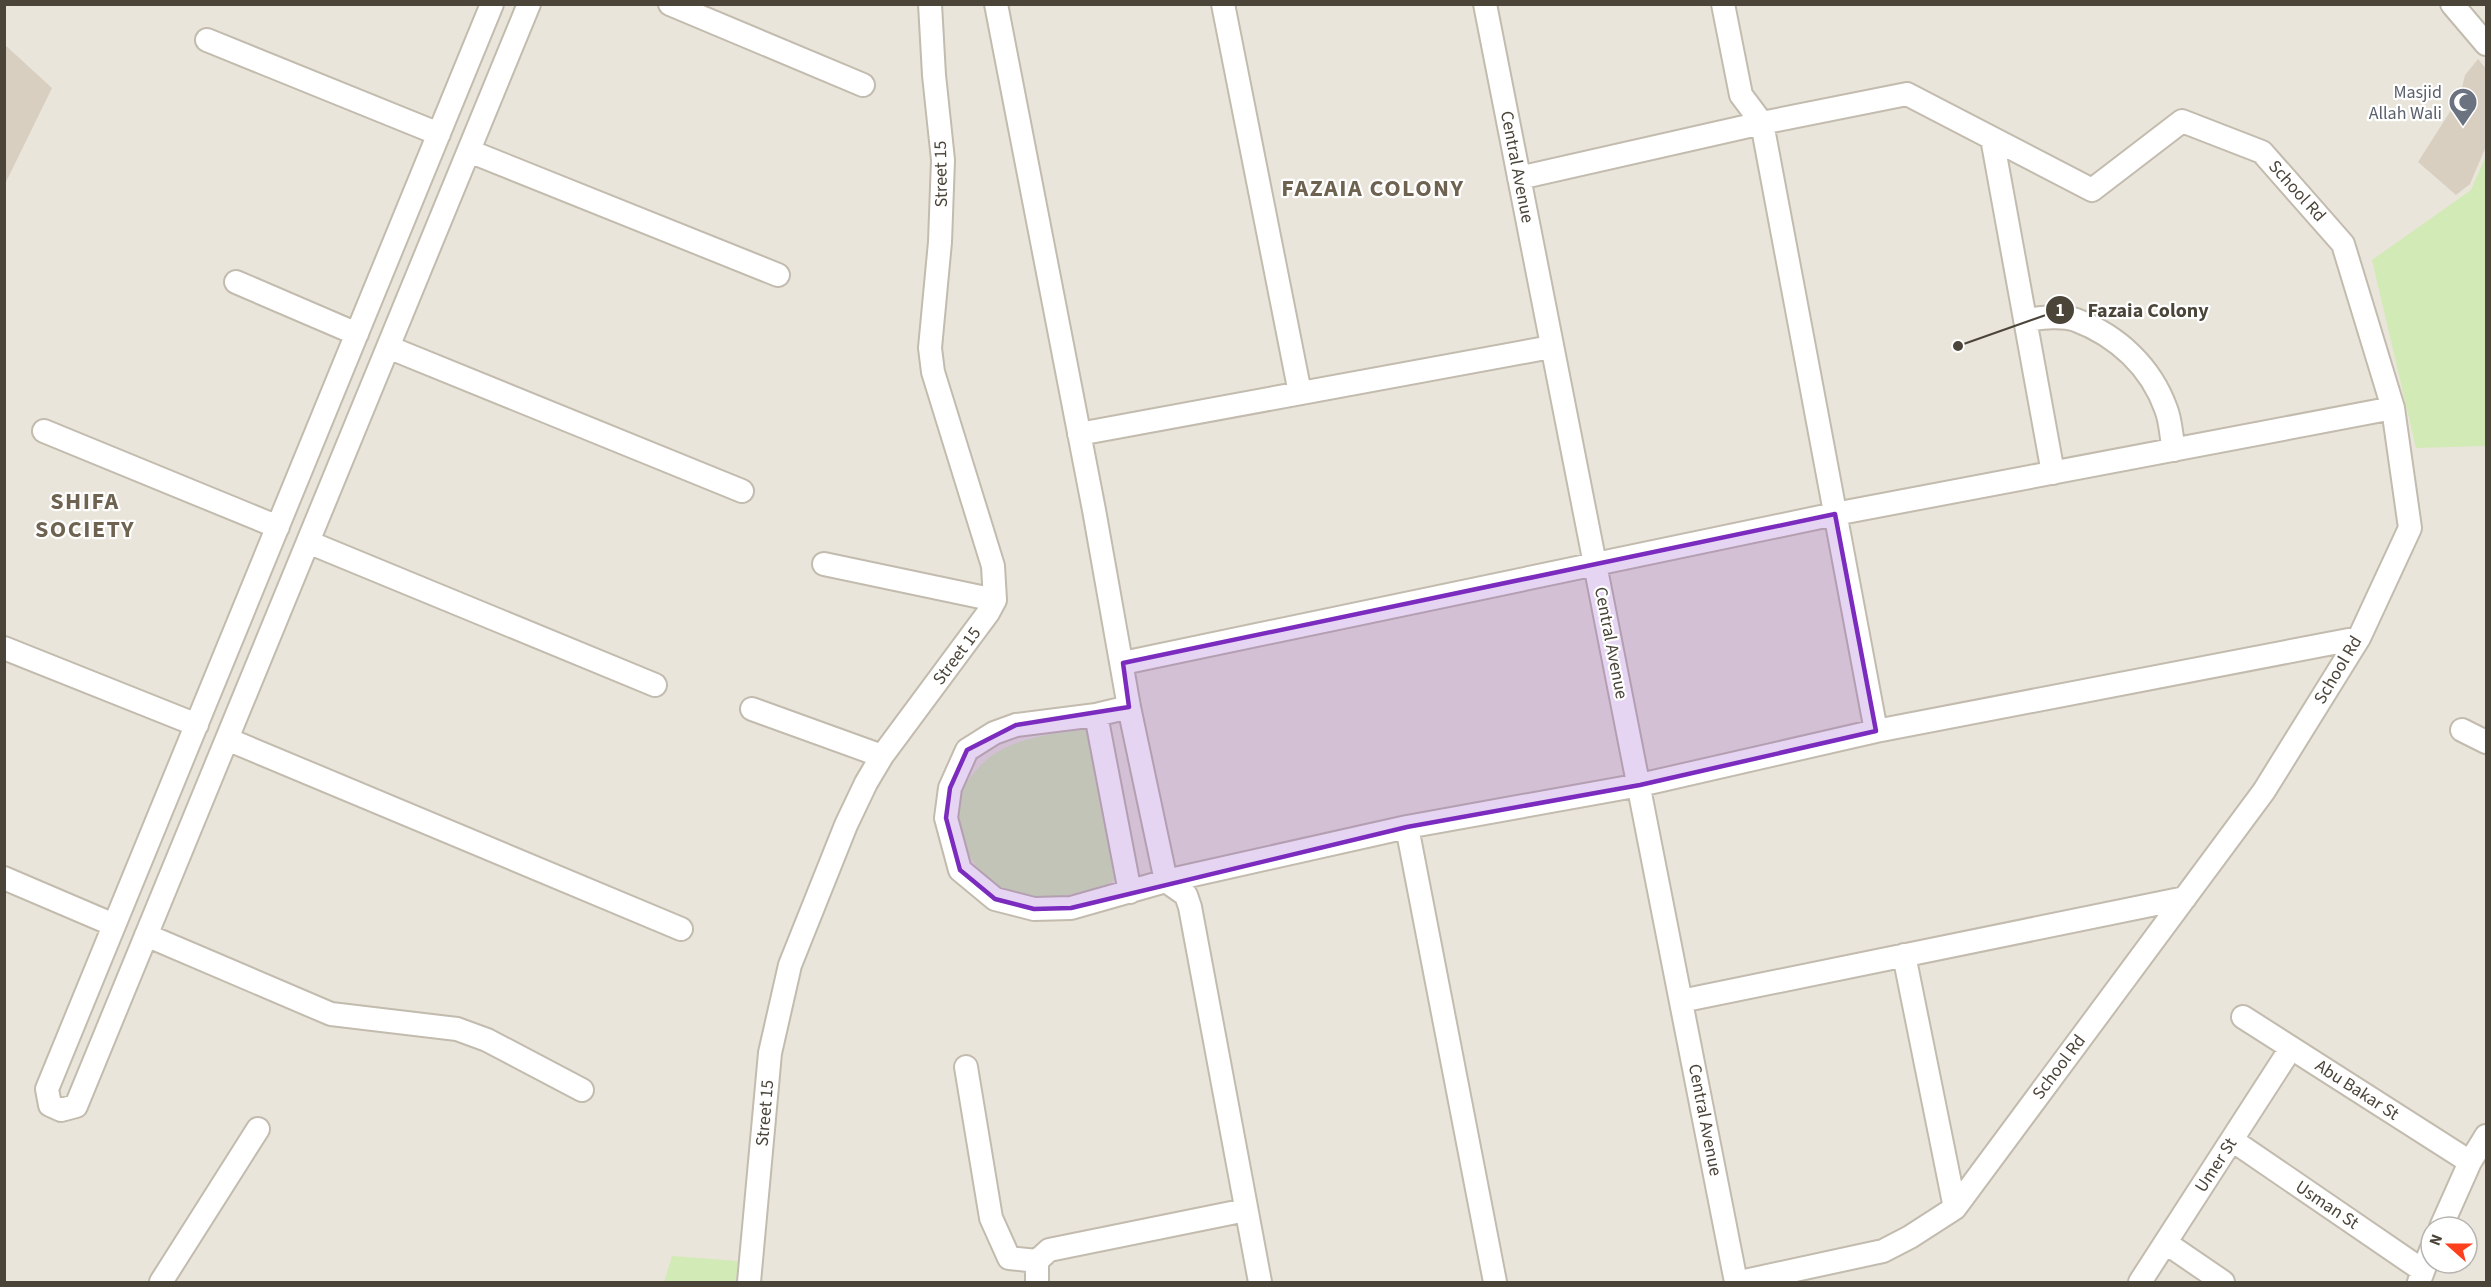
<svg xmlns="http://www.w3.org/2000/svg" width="2491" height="1287" font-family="'Source Sans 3',sans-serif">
<rect width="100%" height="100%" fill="#f6f3ec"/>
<path fill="#eae5da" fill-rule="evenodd" d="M5 5H2486V1282H5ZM2431 1227H2467V1263H2431Z"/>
<path fill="#d2eab5" d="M2486 156V446L2416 448 2372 260 2471 190Z
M1089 729 1117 878C1104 888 1091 890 1075 893 1057 898 1034 902 1016 896 979 885 947 832 960 793 964 784 975 771 982 764 1009 737 1053 734 1089 729Z
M672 1256 738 1261 736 1282H664Z"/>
<path fill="#d8cfc1" d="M4 44 52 88 4 186Z
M2478 59 2487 70V144L2470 184 2456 195 2418 162 2460 96 2465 75Z"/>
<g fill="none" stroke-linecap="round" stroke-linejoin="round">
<g stroke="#c2bbae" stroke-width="26">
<path id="minor" d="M492 4 47 1089 50 1105 61 1110 76 1106 529 4
M670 4 863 85
M996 4 1094 510 1129 707 1166 881 1186 895 1190 907 1260 1282
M1223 4 1300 393
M1485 4 1736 1282
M1723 4 1741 95 1762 123 1876 731
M2452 4 2486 44
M207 40 439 134
M1992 138 2053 473
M469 151 778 275
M1519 178 1762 123 1907 94 2092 190 2182 121 2262 152 2343 244 2393 408 2410 528 2359 638 2264 791 1955 1208 1910 1237 1883 1251 1740 1282
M236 282 357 334
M2025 320C2041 318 2061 315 2076 320 2118 336 2151 367 2166 409 2171 421 2171 437 2174 450
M388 347 742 491
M44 431 278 527
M1079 434 1551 347
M308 542 655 685
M824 564 995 600
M4 648 197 725
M1123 663 1835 514 2393 408
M1129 707 1096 715 1016 725 994 733 967 750 950 788 946 818 960 870 995 899 1034 909 1071 908 1166 881 1407 827 1640 785 1876 731 2359 638
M752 709 882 756
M1096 715 1130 892
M2462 730 2486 742
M227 739 681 929
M1407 827 1495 1282
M4 878 114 925
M146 935 331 1014 457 1029 487 1040 582 1090
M1904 955 1955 1208
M1681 1001 2185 898
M2243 1017 2470 1162
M966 1067 991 1218 1009 1258 1037 1261
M2232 1140 2422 1270
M2441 1227 2470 1162 2486 1136
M2166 1243 2223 1282
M161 1282 258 1129
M749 1282 770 1053 790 965 846 825 866 783 882 756 988 613 995 600 993 566 933 372 930 348 940 242 943 160 934 75 930 4
M1037 1282V1261L1049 1250 1246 1210
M2140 1282 2291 1048
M2419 1282 2431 1250"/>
</g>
<use href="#minor" stroke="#fff" stroke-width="22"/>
</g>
<path fill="#7b2cbf" fill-opacity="0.2" stroke="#7b2cbf" stroke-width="4.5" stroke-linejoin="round" d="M1835 514 1876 731 1640 785 1407 827 1071 908 1034 909 995 899 960 870 946 818 950 788 967 750 1016 725 1129 707 1123 663Z"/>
<defs>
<g id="mosque-pin" transform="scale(1.5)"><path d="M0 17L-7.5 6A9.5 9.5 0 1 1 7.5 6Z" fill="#6b7280" stroke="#fff"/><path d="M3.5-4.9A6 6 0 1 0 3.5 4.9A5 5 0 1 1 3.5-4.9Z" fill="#fff"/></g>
</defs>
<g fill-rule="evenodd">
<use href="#mosque-pin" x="2463" y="102"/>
</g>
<g text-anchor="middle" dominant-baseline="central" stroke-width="4.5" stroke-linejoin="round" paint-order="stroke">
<g font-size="18" fill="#5b616d" stroke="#fff" text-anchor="end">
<text x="2442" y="92">Masjid<tspan x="2442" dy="21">Allah Wali</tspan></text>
</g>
<g font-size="18" fill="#4b4439" stroke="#fff">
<text transform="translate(1517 167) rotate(79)">Central Avenue</text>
<text transform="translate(941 174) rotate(-91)">Street 15</text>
<text transform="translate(2297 191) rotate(48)">School Rd</text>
<text transform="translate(1611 643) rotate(79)">Central Avenue</text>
<text transform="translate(957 656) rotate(-53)">Street 15</text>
<text transform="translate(2338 670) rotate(-59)">School Rd</text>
<text transform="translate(2059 1067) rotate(-53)">School Rd</text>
<text transform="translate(2357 1090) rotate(33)">Abu Bakar St</text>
<text transform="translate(765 1113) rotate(-85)">Street 15</text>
<text transform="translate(1705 1120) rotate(79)">Central Avenue</text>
<text transform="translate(2216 1165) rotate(-57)">Umer St</text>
<text transform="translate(2327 1205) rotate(34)">Usman St</text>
</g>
<g font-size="24" font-weight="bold" letter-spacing="1.5" fill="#6e6250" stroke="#fff">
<text x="1373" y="188">FAZAIA COLONY</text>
<text x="85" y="501">SHIFA<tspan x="85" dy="28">SOCIETY</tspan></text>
</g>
</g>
<path fill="none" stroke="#4b4439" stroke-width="2" d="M1958 346L2060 310"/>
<g fill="#4b4439" stroke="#fff" stroke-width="2">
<circle cx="1958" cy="346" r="6"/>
<circle cx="2060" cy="310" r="15"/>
</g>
<g font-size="18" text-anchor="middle" font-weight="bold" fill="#fff">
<text x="2060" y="316">1</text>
</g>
<g font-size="20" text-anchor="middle" font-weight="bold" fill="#4b4439" stroke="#fff" stroke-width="4.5" stroke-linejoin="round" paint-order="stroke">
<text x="2148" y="317">Fazaia Colony</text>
</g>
<rect width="2491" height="1287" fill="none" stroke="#4b4439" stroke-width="12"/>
<g transform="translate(2449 1245) rotate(291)"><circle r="28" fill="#ffffff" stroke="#b7b4b0" stroke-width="1.5"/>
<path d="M0-4.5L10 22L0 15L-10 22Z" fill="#fc3f1d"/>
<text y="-9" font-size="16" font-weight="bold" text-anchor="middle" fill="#4b4439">N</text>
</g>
</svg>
